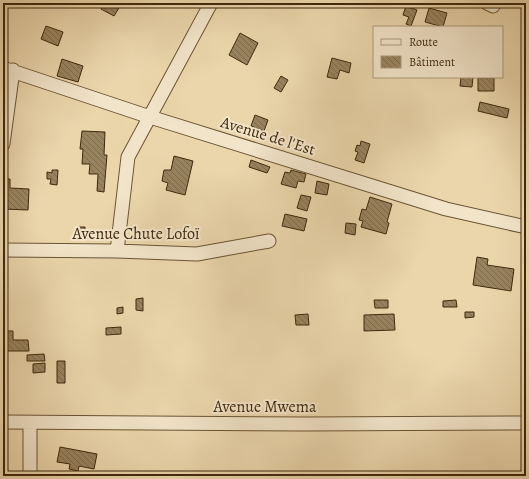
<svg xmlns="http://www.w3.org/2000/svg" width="529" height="479" font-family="Alegreya,serif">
<defs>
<pattern id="building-back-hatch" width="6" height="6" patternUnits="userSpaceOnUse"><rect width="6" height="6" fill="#98835f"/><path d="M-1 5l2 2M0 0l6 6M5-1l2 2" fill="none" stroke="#7d6b4d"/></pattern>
</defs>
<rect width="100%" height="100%" fill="#ebd6ac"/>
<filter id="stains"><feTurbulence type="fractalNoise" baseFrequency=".005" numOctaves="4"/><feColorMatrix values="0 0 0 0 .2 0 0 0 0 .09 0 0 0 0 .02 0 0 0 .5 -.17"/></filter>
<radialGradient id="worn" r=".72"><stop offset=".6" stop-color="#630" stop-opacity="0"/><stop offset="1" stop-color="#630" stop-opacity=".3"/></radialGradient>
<path fill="url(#building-back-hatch)" stroke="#3f290c" d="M100 3H122L114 16 101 9 103 5Z
M362 3H373L371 8Z
M406 6 417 10 411 26 406 24 409 17 403 15Z
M429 8 447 13 443 27 425 22Z
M46 26 63 32 58 46 41 39Z
M240 33 258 43 247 65 229 55Z
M332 58 351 63 349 73 340 70 337 79 327 77Z
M62 59 83 66 78 82 57 76Z
M281 76 288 80 281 92 274 88Z
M461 77H473L472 87 460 86Z
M478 78H494V91H478Z
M480 102 509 109 507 118 478 111Z
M255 115 268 120 264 131 251 126Z
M82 131 105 132 104 155H107L104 192 97 191 98 174H89L90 164H82L83 149H80Z
M361 141 370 144 364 163 355 160 358 152 355 151 357 145 360 146Z
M174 156 193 161 185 195 166 190 168 183 162 181 164 170H171Z
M251 160 270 167 267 173 249 167Z
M52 170H58L57 185 50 184 51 179H47V172L52 173Z
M291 170 306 174 304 182 298 181 296 188 281 184 285 172 290 173Z
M4 179H10V188L29 189 28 210 3 209Z
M317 181 329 184 327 195 315 193Z
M301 195 311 197 307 211 297 208Z
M370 197 392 204 387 222 389 223 386 234 361 227 363 221 359 220 362 209 366 210Z
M285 214 307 219 304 231 282 226Z
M346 223 356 224 355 235 345 233Z
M77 227H85V234H77Z
M477 257 488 259 487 265 514 269 511 291 473 285Z
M143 298V311L136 310V299Z
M374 300H388V308H375Z
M456 300 457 307H443V301Z
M123 307V313L117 314V308Z
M465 312H474V317L465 318Z
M308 314 309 325H296L295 315Z
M394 314 395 330 364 331V315Z
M121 327V334L106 335V328Z
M3 331H13V340H28L29 351H5L6 356H3Z
M44 354 45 361H27V355Z
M57 361H65V383H57Z
M45 363V372L33 373V364Z
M60 447 97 454 94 469 79 466 78 471 69 469 70 464 57 462Z"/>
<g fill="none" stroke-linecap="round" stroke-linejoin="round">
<g stroke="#6a5434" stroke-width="15">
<path id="minor" d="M487 3 493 6
M3 68 150 117 446 209 526 227
M3 144 13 70
M3 250 117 251 197 254 269 241
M117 251 128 157 211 3
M3 422 305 424 526 423
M30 423V476"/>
</g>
<use href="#minor" stroke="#f2e4c9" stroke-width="13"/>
</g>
<g text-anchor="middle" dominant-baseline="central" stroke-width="4" stroke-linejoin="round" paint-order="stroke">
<g font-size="16" fill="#3f290c" stroke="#f2e4c9">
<text transform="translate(268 136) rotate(17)">Avenue de l'Est</text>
<text x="136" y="234">Avenue Chute Lofoï</text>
<text x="265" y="407">Avenue Mwema</text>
</g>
</g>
<rect width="529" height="479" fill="none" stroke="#ebd6ac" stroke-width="16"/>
<rect x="4" y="4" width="521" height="471" fill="none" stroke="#3f290c" stroke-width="2"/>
<rect x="8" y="8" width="513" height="463" fill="none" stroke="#3f290c"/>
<rect x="373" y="26" width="130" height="52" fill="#f2e4c9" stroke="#aa997d"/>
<rect x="381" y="39" width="20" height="6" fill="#f2e4c9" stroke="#aa997d"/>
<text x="409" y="46" font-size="12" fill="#3f290c">Route</text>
<rect x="381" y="56" width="20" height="12" fill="url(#building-back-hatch)" stroke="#aa997d"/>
<text x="409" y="66" font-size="12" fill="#3f290c">Bâtiment</text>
<rect width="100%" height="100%" filter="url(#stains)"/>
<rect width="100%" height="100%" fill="url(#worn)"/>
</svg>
